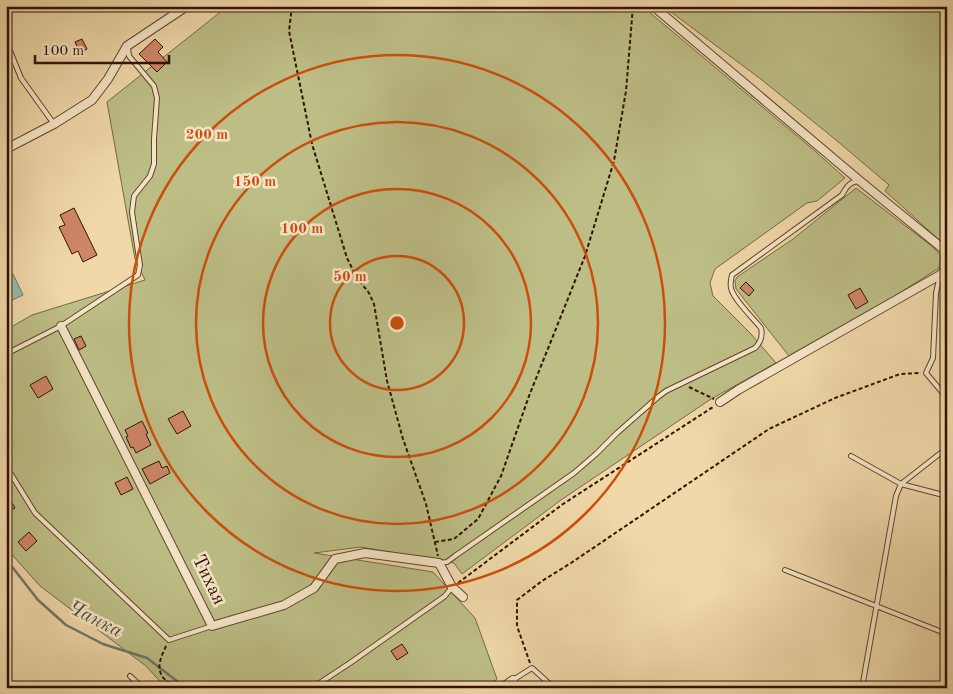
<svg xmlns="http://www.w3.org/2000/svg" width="953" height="694" font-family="'Old Standard TT',serif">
<rect width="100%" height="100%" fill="#f0d8a9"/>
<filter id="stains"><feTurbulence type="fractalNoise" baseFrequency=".004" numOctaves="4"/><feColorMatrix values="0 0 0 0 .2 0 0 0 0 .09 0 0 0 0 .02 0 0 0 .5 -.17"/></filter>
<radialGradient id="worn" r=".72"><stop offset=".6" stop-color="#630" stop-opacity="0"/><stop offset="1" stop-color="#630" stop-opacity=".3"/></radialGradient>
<path fill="#bdbe86" stroke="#776846" d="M228 6H642L815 151 845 178 817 201 807 203 715 269 710 283 713 296 751 334 776 363 711 399 561 500 462 574 454 563 361 547 314 553 433 572 475 618 497 679 487 688H166L146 666 40 586 6 548V330L32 315 145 280 135 259 107 102Z
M663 6H947V247L885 191 889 185 836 140 762 80Z
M856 188 933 247 941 256 939 268 893 297 789 356 736 289 735 281 737 277 793 239Z"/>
<path fill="#9bb9af" stroke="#71766b" d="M13 274 23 295 6 303V277Z"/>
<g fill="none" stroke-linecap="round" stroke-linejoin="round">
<path stroke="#71766b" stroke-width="2.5" d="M6 559 38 600 66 625 103 644 147 658 186 688"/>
</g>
<path fill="#ce8667" stroke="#311205" d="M82 39 87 49 80 53 75 42Z
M155 39 163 47 158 52 167 62 157 72 139 54Z
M74 208 97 255 83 262 78 251 72 254 59 227 65 225 60 215Z
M746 282 754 290 749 296 740 288Z
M860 288 868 302 856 309 848 295Z
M81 336 86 346 79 350 74 339Z
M46 376 53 389 38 398 30 385Z
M183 411 191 426 177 434 168 419Z
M142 421 148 433 146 434 151 445 136 453 133 447 131 448 126 437 128 436 125 430Z
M159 461 162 468 167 466 170 473 150 484 142 469Z
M127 477 133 489 121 495 115 483Z
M6 492 15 508 6 513Z
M29 532 37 541 26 551 18 542Z
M402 644 408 653 397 660 391 651Z"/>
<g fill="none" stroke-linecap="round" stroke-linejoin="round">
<g stroke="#61442e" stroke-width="6">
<path id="lane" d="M6 41 21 78 54 124
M940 275 936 293 933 358 926 373 947 398
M6 354 61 326 138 275 140 265 132 212 134 196 150 176 154 164V139L157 98 154 86 129 56 128 48
M851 456 901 484 947 496
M6 466 35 513 169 640 212 626
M439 563 447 562 455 556 574 473 596 454 617 433 658 397 666 391 755 348C761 342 763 336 761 328 753 318 733 299 731 288 730 283 731 279 732 275L842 195C846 188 849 182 858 181
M785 570 947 634
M130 676 143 688
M513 680 532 668 554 688
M312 688 350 663 445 596 452 587
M862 688 896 496 901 484 947 448"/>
</g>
<g stroke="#61442e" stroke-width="10">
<path id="street" d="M653 6 860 181 947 252
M6 149 54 124 92 100 108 79 127 46 187 6
M61 326 212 626 284 605 314 588 335 559 365 553 439 563 452 587 463 597
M720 402 738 390 940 275 947 269
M502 688 513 680"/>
</g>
<path stroke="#311205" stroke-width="2" stroke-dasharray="4 2.5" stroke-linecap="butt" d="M292 6 289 31 312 144 347 258 357 278 369 293 374 304 387 381 403 439 426 504 438 556
M689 387 714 399
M435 542 454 539 478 519 501 476 529 396 585 256 614 161 626 91 633 6
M458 583 563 504 713 407
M166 646C162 655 156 666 162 676 165 681 173 685 178 688
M530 663 517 626V600L542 581 571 563 769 429 835 398 900 374 921 373"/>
<use href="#lane" stroke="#f5e6c7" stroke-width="4"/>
<use href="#street" stroke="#f5e6c7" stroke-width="8"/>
</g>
<g fill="none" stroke="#cd4e0b" stroke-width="2.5">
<circle cx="397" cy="323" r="67"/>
<circle cx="397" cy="323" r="134"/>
<circle cx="397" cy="323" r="201"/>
<circle cx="397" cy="323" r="268"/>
</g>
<g text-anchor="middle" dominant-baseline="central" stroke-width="5" stroke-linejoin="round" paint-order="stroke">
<g font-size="19" fill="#311205" stroke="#f5e6c7">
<text transform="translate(208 580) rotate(64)">Тихая</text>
</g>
<g font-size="20" font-style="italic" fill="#564c40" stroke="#f5e6c7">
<text transform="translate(95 620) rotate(27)">Чанка</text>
</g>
</g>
<circle cx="397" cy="323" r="8" fill="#cd4e0b" stroke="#f5e6c7" stroke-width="2.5"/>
<g font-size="15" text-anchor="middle" font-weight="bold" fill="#cd4e0b" stroke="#f5e6c7" stroke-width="5" stroke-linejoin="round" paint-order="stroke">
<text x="207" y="139">200 m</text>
<text x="255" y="186">150 m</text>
<text x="302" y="233">100 m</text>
<text x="350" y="281">50 m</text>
</g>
<rect width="953" height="694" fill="none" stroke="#f0d8a9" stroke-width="25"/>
<rect x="8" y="8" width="938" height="679" fill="none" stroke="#311205" stroke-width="2.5"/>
<rect x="12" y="12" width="928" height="669" fill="none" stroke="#311205"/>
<path d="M35 55v8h134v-8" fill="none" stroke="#311205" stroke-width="2.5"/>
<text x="42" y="55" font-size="15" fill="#311205" stroke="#f5e6c7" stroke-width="4" paint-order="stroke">100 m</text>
<rect width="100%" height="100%" filter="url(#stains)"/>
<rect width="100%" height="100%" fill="url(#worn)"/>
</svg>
